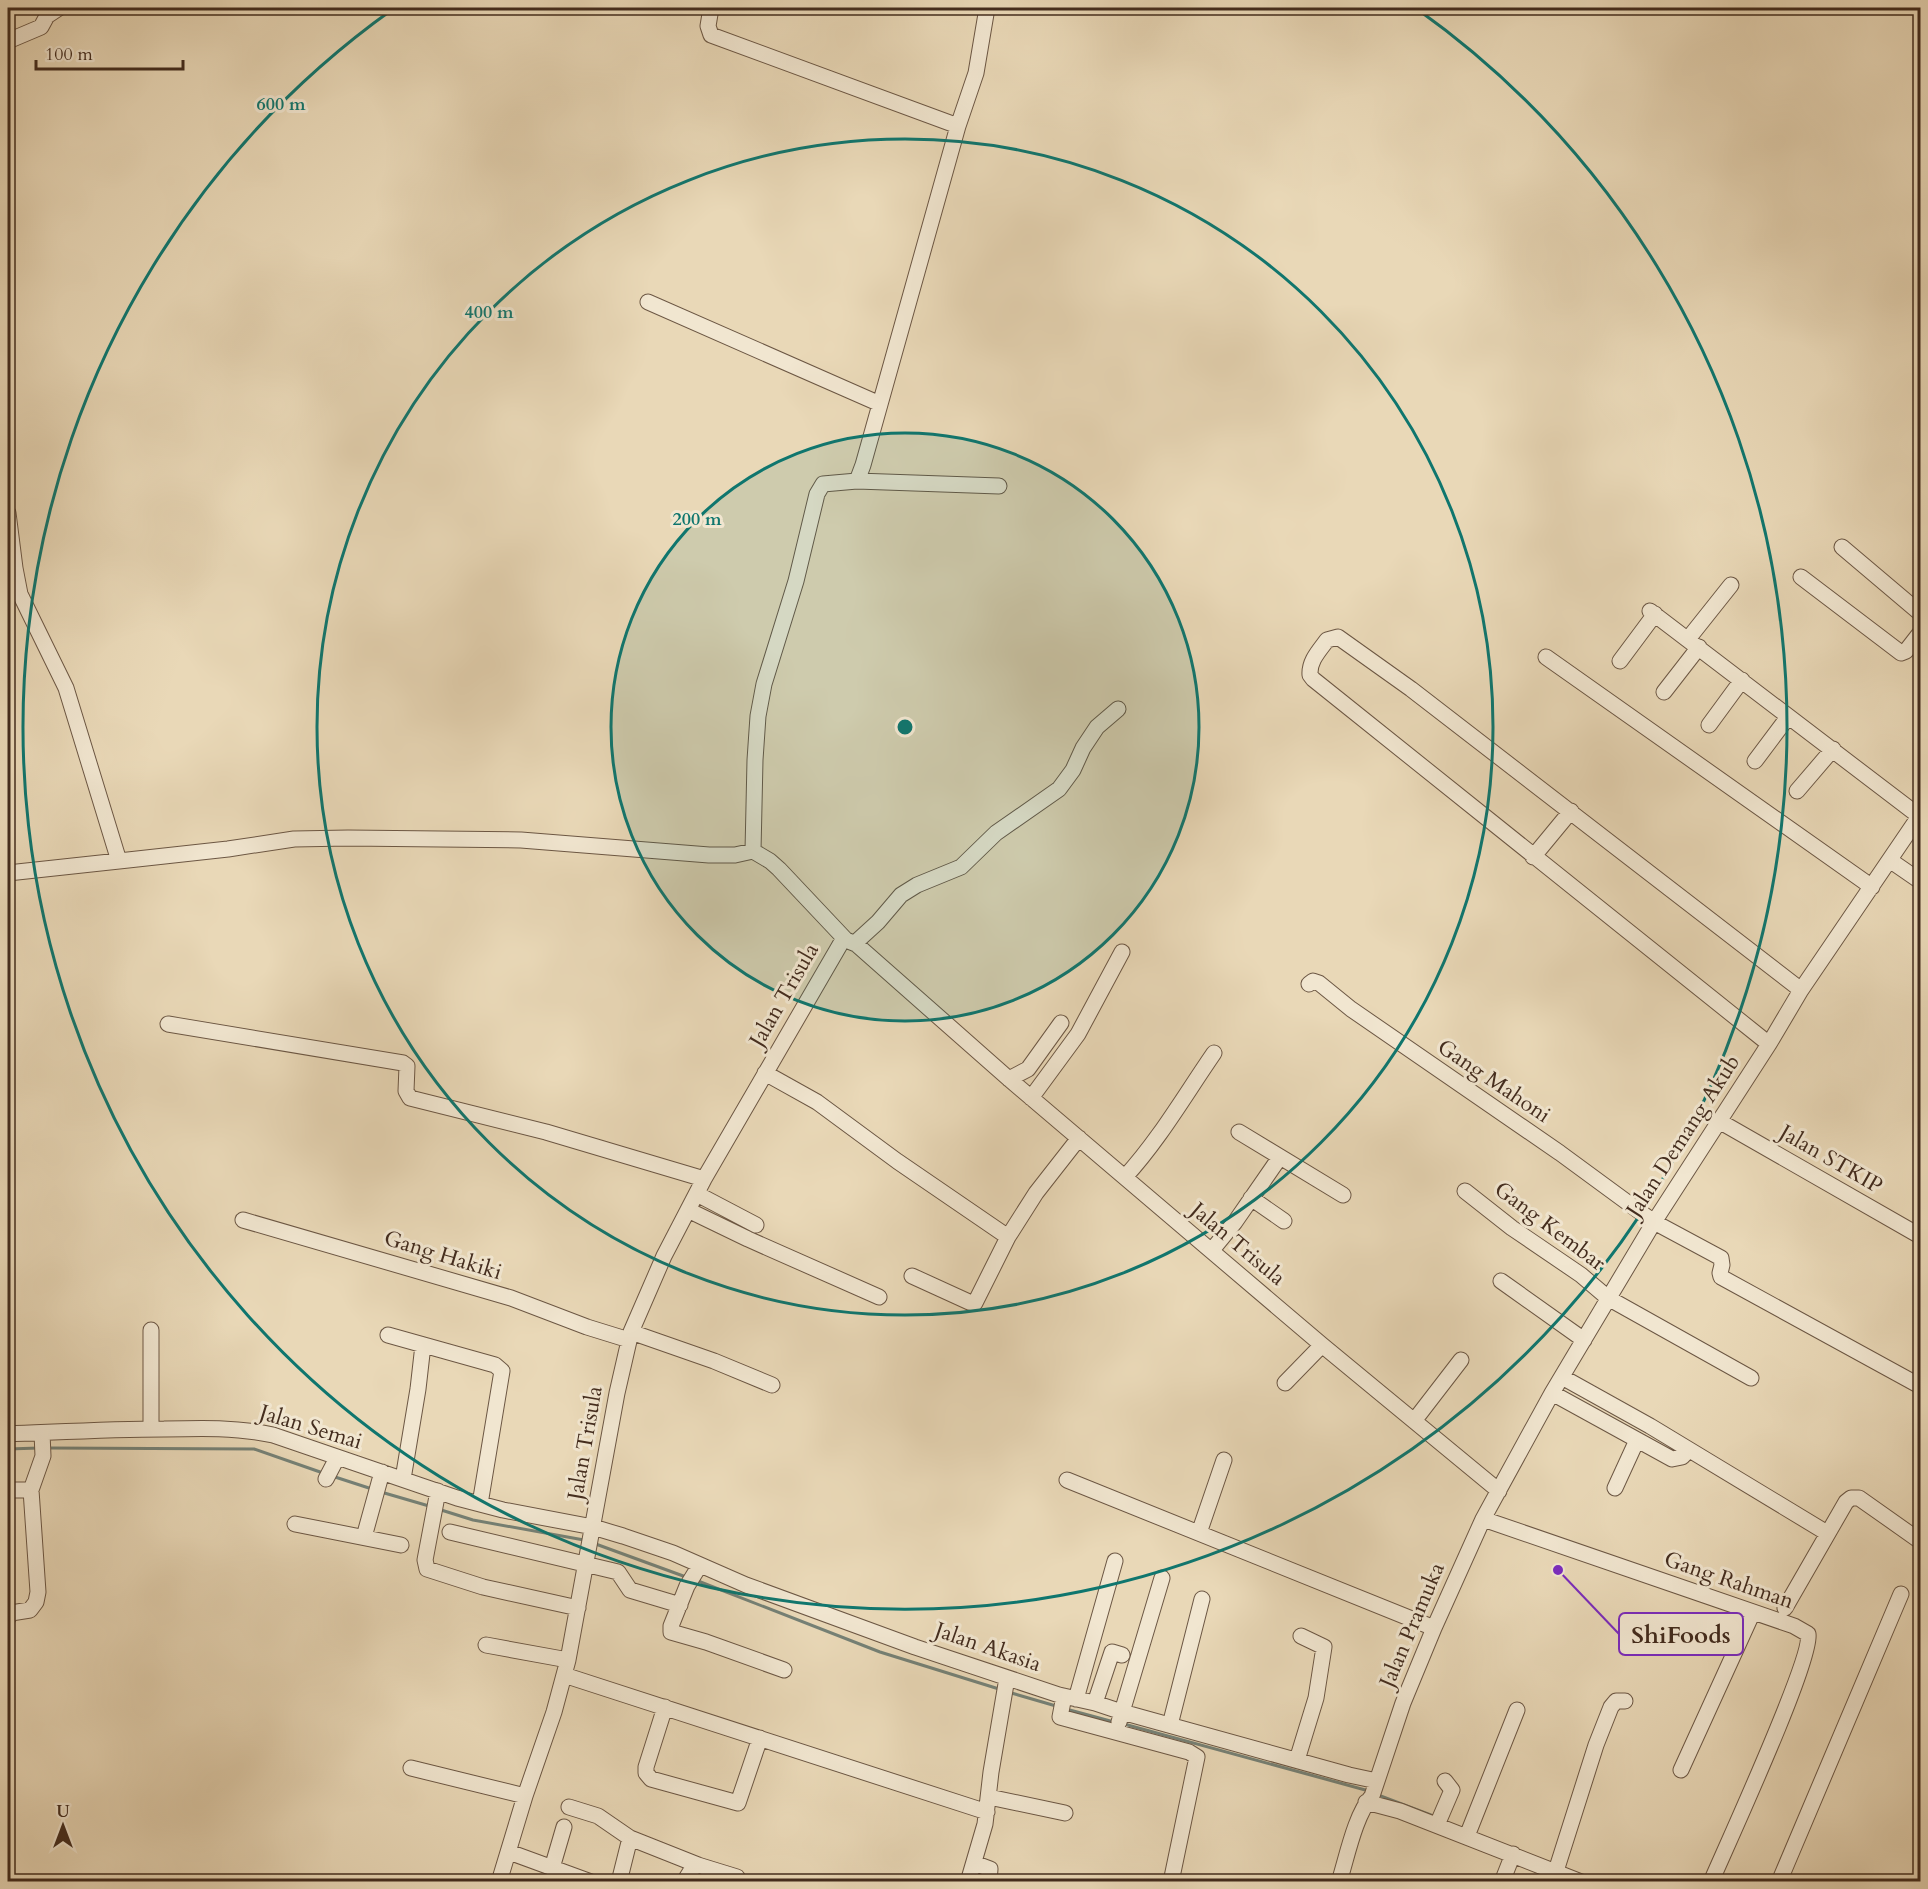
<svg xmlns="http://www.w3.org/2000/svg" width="1928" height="1889" font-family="Cardo,serif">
<rect width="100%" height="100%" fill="#e9d8b7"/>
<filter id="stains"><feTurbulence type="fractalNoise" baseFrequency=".00333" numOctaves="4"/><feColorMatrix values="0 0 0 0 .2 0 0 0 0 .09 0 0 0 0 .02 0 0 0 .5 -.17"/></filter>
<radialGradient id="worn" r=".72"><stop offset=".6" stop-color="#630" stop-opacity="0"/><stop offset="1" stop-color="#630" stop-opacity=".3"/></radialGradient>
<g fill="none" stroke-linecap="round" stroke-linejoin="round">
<path stroke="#758176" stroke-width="3" d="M49 1448 254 1449 323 1473
M8 1449 39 1448
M332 1476 372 1489
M381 1492 429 1506
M438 1509 473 1520 584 1540
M593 1543 686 1577
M698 1581 880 1652 999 1689
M1008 1692 1056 1706
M1066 1709 1114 1722
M1124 1724 1369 1791
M1378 1795 1436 1817
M1584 1877 1597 1882"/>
<g stroke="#6c5744" stroke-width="17">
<path id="minor" d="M711 8 708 26 711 35 958 126
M8 41 41 27 47 16 59 8
M648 302 880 404
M857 481 999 486
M8 513 15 568 20 594 66 688 119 861 228 849 294 839 348 838 521 840 709 855H735L753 851 770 861 779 869 846 940 856 944 1009 1079 1322 1345 1499 1491
M1842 547 1920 613
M1801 577 1901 653 1906 651 1920 633
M1650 611 1919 816
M1688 639 1731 585
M1546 657 1872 887
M1620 661 1655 614
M1664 692 1699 647
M1709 725 1742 680
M1755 761 1788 717
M1797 791 1833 749
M753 851 755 760 758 716 764 684 796 581 817 494 823 484 857 481 863 465 958 126 976 73 987 8
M1533 857 1571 811
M1891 861 1920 881
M8 873 119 861
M855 943 878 922 901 895 917 885 961 867 996 833 1059 789 1073 770 1083 748 1097 727 1118 709
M1309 984 1313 981 1319 983 1351 1009 1560 1153 1654 1222 1721 1258 1722 1265 1720 1273 1721 1277 1920 1386
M168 1024 403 1063 407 1066 406 1091 410 1098 546 1132 704 1179
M1769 1044 1313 679 1310 675C1309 661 1319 651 1327 640L1338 637 1411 689 1801 990
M765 1073 817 1102 897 1161 1008 1237
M1009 1079 1028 1069 1061 1023
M1031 1098 1078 1034 1122 952
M1719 1121 1920 1236
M1239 1132 1343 1195
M1125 1177C1159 1140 1185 1095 1214 1053
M1465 1191 1512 1228 1581 1275 1608 1298 1751 1378
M697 1194 756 1225
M1251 1198 1284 1221
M688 1210 748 1239 879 1297
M243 1220 511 1298 587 1327 629 1340
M1212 1250 1235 1222 1280 1157
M912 1276 969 1302 975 1303 1008 1237 1036 1193 1079 1138
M1501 1281 1584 1340
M631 1332 714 1361 772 1385
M388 1335 495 1365 502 1371 480 1504
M1562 1377 1650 1426 1827 1533
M1285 1383 1322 1345
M1552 1393 1672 1459 1682 1457 1688 1451
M1414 1421 1461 1360
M151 1429V1330
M8 1434C60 1432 111 1429 164 1429 201 1428 237 1427 273 1435L457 1498 503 1510 593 1527 623 1536 673 1553 746 1585 915 1647 1059 1695 1095 1703 1122 1712 1349 1775 1377 1781
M326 1479 337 1458
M403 1479 418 1389 423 1345
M1067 1480 1434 1628
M1615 1488 1637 1440
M8 1490H31
M438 1491 425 1560 427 1569 483 1587 578 1608
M1483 1519 1794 1626 1808 1634C1814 1656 1726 1847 1711 1882
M295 1524 401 1545
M450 1532 618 1572 630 1590 680 1605
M1199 1533 1224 1460
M364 1537 382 1472
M700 1565 687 1586 671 1626V1632L706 1642 784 1670
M1785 1608 1846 1502 1851 1498H1859L1920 1541
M8 1618 11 1613 30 1610 36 1602 38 1592 31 1490 43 1456 42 1433
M486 1645 568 1660
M564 1675 987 1812
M1064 1696 1060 1717 1189 1752 1197 1757 1171 1882
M1076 1699 1115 1561
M1095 1703 1112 1652 1122 1655
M665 1707 646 1767V1773L651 1779 738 1803 760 1738
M1119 1722 1162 1578
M1170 1725 1202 1599
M1297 1760 1316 1698 1324 1647 1301 1636
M411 1768 525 1796
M1681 1770 1753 1612
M989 1797 1065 1813
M1366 1802 1400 1811 1581 1882
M569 1807 598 1816 630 1838 619 1882
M1437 1825 1452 1790 1445 1781
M1467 1836 1517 1710
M630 1838 698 1865
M509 1852 591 1882
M974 1863 990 1869 989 1882
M552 1868 564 1827
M1556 1871 1596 1745 1611 1707 1616 1701H1625
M499 1882 525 1796 554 1712 568 1660 617 1393 631 1332 664 1256 704 1179 841 943 846 940
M684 1882 692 1869 698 1865 737 1877
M968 1882 985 1824 991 1772 1007 1678
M1339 1882C1347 1857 1355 1815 1372 1796L1403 1703 1434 1628 1483 1519 1552 1393 1654 1222 1769 1044 1801 990 1920 815
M1502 1882 1513 1854
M1779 1882 1901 1594"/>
</g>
<use href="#minor" stroke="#f1e6d0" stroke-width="15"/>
</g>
<circle cx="905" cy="727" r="294" fill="#0f766e" fill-opacity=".12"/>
<g fill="none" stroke="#0f766e" stroke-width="3">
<circle cx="905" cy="727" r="294"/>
<circle cx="905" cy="727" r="588"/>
<path d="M1417 9A882 882 0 1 1 393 9"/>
</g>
<g text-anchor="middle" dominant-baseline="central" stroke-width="6" stroke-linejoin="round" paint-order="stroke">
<g font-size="22" fill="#432c1e" stroke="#f1e6d0">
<text transform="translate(784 995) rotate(-60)">Jalan Trisula</text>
<text transform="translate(1494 1081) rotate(34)">Gang Mahoni</text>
<text transform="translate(1683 1136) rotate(-57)">Jalan Demang Akub</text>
<text transform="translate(1831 1159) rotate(30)">Jalan STKIP</text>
<text transform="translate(1550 1226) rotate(37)">Gang Kembar</text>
<text transform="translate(1238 1244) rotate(40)">Jalan Trisula</text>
<text transform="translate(443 1255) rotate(17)">Gang Hakiki</text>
<text transform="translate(311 1427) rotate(17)">Jalan Semai</text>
<text transform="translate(585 1443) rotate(-80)">Jalan Trisula</text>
<text transform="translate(1729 1580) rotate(19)">Gang Rahman</text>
<text transform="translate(1412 1625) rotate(-67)">Jalan Pramuka</text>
<text transform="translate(988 1647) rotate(19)">Jalan Akasia</text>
</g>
</g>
<circle cx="905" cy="727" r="9" fill="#0f766e" stroke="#f1e6d0" stroke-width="3"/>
<g font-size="18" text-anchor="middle" font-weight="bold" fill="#0f766e" stroke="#f1e6d0" stroke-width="6" stroke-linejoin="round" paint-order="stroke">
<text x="281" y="110">600 m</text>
<text x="489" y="318">400 m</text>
<text x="697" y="525">200 m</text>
</g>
<path fill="none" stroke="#7b2cbf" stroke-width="2" d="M1558 1570L1619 1634"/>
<circle fill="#7b2cbf" stroke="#f1e6d0" stroke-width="2" cx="1558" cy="1570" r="6"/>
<rect fill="#f1e6d0" stroke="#7b2cbf" stroke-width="2" x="1619" y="1613" width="124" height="42" rx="6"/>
<g font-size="24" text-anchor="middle" font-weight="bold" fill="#432c1e">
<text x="1681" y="1643">ShiFoods</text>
</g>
<rect width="1928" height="1889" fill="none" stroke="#e9d8b7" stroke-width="30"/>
<rect x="9" y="9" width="1910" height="1871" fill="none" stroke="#432c1e" stroke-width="3"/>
<rect x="15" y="15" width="1898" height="1859" fill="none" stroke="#432c1e" stroke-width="1.5"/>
<g transform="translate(63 1826)" stroke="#f1e6d0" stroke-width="4.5" paint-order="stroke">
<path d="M0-4.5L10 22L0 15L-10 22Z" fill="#432c1e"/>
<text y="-9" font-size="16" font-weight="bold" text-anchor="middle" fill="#432c1e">U</text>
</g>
<path d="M36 60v9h147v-9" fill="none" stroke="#432c1e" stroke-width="3"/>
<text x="45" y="60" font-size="18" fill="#432c1e" stroke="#f1e6d0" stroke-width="4.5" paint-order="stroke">100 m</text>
<rect width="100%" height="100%" filter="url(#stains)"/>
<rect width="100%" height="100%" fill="url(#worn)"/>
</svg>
